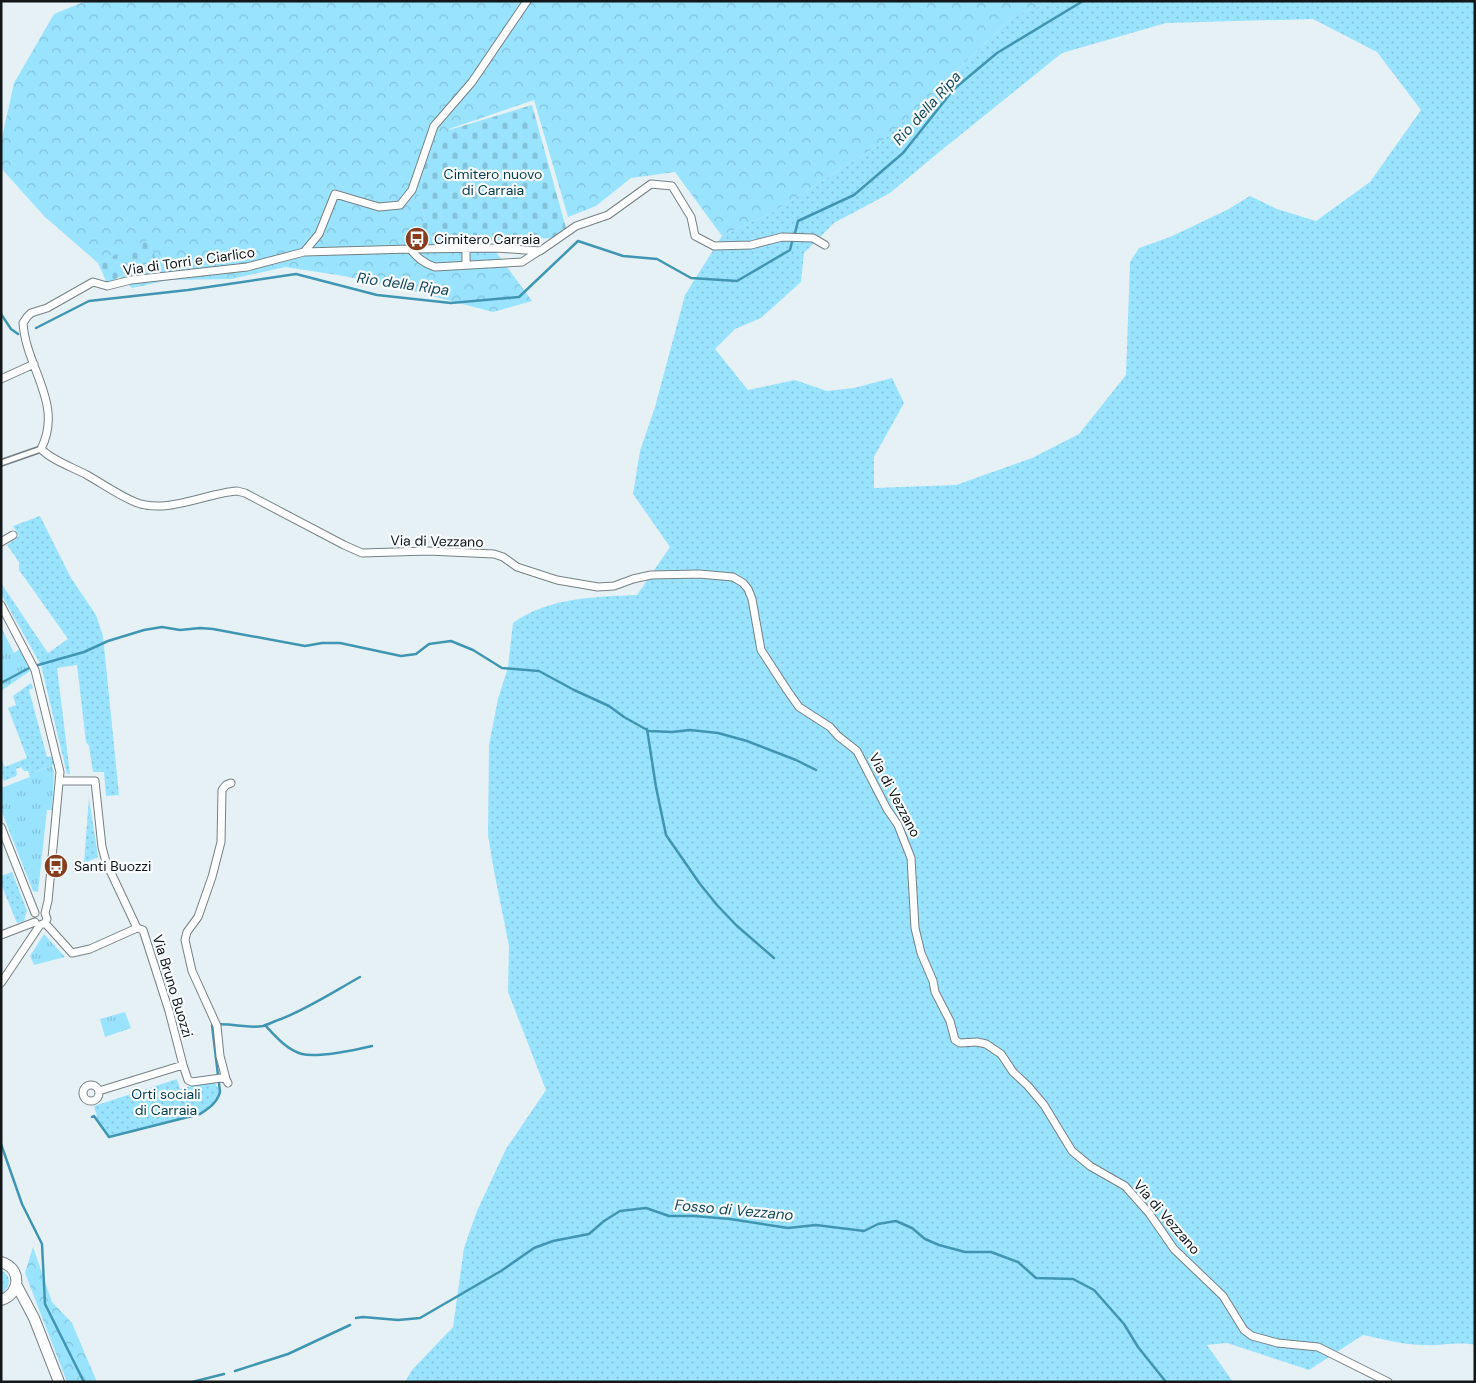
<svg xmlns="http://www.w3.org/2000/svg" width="1476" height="1383" font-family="'DM Sans',sans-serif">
<defs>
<pattern id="grass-dots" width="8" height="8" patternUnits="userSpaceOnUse" patternTransform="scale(1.25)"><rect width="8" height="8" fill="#99e3ff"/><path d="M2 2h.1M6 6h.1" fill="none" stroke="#83c2da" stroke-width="1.8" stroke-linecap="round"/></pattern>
<pattern id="forest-crowns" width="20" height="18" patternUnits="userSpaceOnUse" patternTransform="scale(1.25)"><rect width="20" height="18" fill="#99e3ff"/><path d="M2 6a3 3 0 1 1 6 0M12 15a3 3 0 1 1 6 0" fill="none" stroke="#83c2da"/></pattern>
<pattern id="cemetery-stones" width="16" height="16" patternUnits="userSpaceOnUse" patternTransform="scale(1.25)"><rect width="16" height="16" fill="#99e3ff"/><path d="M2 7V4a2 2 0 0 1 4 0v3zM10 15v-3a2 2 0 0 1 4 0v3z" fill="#83c2da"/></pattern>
<pattern id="park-tufts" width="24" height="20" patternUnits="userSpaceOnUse" patternTransform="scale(1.25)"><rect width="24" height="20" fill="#99e3ff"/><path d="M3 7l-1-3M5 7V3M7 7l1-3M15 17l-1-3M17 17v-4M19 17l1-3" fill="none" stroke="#83c2da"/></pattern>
</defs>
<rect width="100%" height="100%" fill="#e6f1f5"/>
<path fill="url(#grass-dots)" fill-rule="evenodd" d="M1053 1H1475V1345C1458 1341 1442 1346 1424 1345 1404 1345 1383 1339 1363 1335L1309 1370 1227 1343 1207 1345 1233 1382H405L412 1370 453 1327 464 1248 477 1211 506 1149 546 1090 508 992 509 946 494 871 488 835 489 745 498 699 508 667 513 623C548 597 596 597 637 595L670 547 633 494 640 451 655 407 685 295 722 236 773 212 877 146 1014 16ZM1313 19 1377 52 1421 110 1370 182 1316 221 1277 209 1250 196 1227 210 1170 237 1139 248 1130 262 1126 375 1079 434 1032 458 956 485 874 488V457L904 403 892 378 854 388 827 391 795 380 748 390 715 349 735 329 761 318 801 282 804 253 834 223 890 193 938 153 1062 53 1166 23Z
M40 516 71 578 96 615 103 636 119 795 106 796 104 772H93L89 746 86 742 77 665 57 668 70 774H67L41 665 1 594V583L48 653 68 639 19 570V562L7 545 19 536 13 526Z
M31 683 33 688 29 690 47 757H52L54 765 29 774 28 771H24L21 767 16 769 17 774 16 776 4 781 1 775V759L5 767 27 758 8 708 16 705 13 696Z
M89 798 98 857 84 863Z
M12 872 27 911 24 921 17 923 1 884V876Z
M177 1079 180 1089 205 1082H214L220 1091 218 1098 212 1105 199 1114 109 1136 99 1124 94 1106Z
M1 1270C12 1276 11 1287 1 1294Z"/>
<path fill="url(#forest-crowns)" d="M86 1H1053L1014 16 877 146 773 212 722 236 675 172 631 178 596 206 568 217 534 100 449 129 453 140 417 188 426 223 412 237 447 236V246L488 241 532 301 493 312 420 293 344 276 285 267 231 279 169 280 132 288 120 277 156 260 147 241 98 263 44 216 1 168V142L14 83 54 14Z
M33 1247 52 1302 72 1323 97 1382H67L25 1273Z"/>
<path fill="url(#cemetery-stones)" d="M532 105 566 228 553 238 488 241V244L447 246V236L412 237 411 224 426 223 417 188 432 145 452 140 449 130Z
M147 240 156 259 107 283 98 263Z"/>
<path fill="url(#park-tufts)" d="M1 627 14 653 20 649 30 671 1 691Z
M52 766 54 772 52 810H47L38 892 33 891 1 810V788L30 777 29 774Z
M44 934 65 957 34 965 30 956Z
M125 1012 131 1028 105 1037 100 1019Z"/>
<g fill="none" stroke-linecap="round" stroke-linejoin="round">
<path stroke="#4096b2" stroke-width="2.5" d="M795 233 798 221 854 195 903 153 954 89 997 53 1083 1
M1 314 11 329 18 334
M36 328 89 301 188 290 296 274 377 295 451 303 519 297 578 241 623 256 657 259 691 278 737 281 790 250 792 242
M1 683 31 667 84 652 108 641 144 630 162 627 180 630 200 628 213 629 305 646 322 643H340L401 656 416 654 429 644 451 641 473 650 502 668 539 671 574 690 609 706 624 717 649 731 672 732 690 730 718 733 747 741 796 760 816 770
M647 729 656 787 666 835 700 884 717 905 736 925 774 958
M265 1025C275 1036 287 1050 302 1054 317 1058 356 1050 372 1046
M92 1117 94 1116 109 1137 200 1114C209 1108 217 1103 220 1092L212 1025C229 1022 246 1029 263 1026 269 1024 275 1021 281 1019 309 1008 333 992 360 977
M1 1144 22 1204 42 1244 45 1304 84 1382
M356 1318 363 1317 398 1320 420 1318 501 1271 534 1248 553 1241 589 1234 604 1221 620 1211 646 1208 669 1216H694L730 1219 788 1228 816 1225 864 1231 878 1224 896 1221 912 1228 925 1239 939 1245 965 1252H991L1018 1262 1036 1278 1073 1279 1094 1290 1124 1324 1138 1347 1166 1382
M235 1371 288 1354 350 1325
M192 1382 224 1374"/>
<g stroke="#768084" stroke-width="8">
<path id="pedestrian" d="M1 463 41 449"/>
</g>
<g stroke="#768084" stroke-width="9">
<path id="minor" d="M825 245 813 238 782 237 751 245 714 246 695 236 691 217 672 186 651 184 608 215 576 226 540 251 497 248 410 249 304 252 247 267 131 280 107 286 93 282 47 308 31 313 27 317 23 323C26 368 64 404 41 449 53 461 72 467 87 475 103 484 118 495 135 502 166 515 206 493 237 491L245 493 344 545 362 553 428 551 494 554 503 557 517 567 557 580 598 587 614 586 633 579 651 575 699 574 733 577 743 583 748 589 752 599 761 650 787 690 799 707 830 727 838 736 857 751 887 809 898 825 911 858 915 928 921 953 933 981 935 992 950 1021 955 1040 960 1043 977 1042 986 1044 1001 1054 1013 1072 1028 1086 1044 1105 1072 1151 1090 1166 1125 1186 1149 1213 1174 1249 1223 1296 1244 1330 1252 1336 1278 1343 1318 1347 1388 1382
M466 248V265
M410 249C418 258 423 263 435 267L522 262 539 251
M304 252 319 234 335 194 379 207 400 205 412 190 434 126 472 82 527 1
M1 379 34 364
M1 542 13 535
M1 605 35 670 60 772 48 901 45 913 47 919 45 923 40 925 1 983
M60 781H95L102 847 106 862 137 928 143 930 169 1011 183 1065 188 1080 192 1082 221 1078 226 1079 228 1083
M1 827 35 913
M45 923 72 953 90 949 137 928
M1 935 35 922
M226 1079 220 1056 217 1026 192 971 185 940 187 932 198 917 212 877 221 842 222 790 226 785 231 783
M83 1093a8 8 0 1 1 16 0a8 8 0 1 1-16 0Z
M99 1091 183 1065"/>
</g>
<g stroke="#768084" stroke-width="12">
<path id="secondary" d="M1 1262C22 1268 21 1294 1 1300
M17 1286 34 1318 59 1382"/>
</g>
<use href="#pedestrian" stroke="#fff" stroke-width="5"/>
<use href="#minor" stroke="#fff" stroke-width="7"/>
<use href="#secondary" stroke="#fff" stroke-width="10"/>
</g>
<defs>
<g id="bus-disc" transform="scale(1.25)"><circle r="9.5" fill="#863e1e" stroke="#f9fdff"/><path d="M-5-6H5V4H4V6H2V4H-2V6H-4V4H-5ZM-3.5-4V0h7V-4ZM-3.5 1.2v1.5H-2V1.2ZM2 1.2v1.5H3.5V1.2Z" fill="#fff"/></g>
</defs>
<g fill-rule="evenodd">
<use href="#bus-disc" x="417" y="239"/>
<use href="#bus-disc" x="56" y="866"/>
</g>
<g text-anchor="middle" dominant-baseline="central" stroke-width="4.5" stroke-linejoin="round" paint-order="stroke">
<g font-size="14" fill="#033c4c" stroke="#f9fdff">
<text x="493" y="174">Cimitero nuovo<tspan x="493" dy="16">di Carraia</tspan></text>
<text x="166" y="1094">Orti sociali<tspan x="166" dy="16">di Carraia</tspan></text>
</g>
<g font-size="14" fill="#131718" stroke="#f9fdff" text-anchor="start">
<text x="434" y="239">Cimitero Carraia</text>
<text x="74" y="866">Santi Buozzi</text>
</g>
<g font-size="14" fill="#131718" stroke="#f9fdff">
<text transform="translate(189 261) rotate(-8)">Via di Torri e Ciarlico</text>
<text transform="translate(437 541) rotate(1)">Via di Vezzano</text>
<text transform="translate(895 795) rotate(62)">Via di Vezzano</text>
<text transform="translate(173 986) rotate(73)">Via Bruno Buozzi</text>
<text transform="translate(1167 1217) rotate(49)">Via di Vezzano</text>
</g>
<g font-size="15" font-style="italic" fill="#16495a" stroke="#f9fdff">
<text transform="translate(927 108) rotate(-48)">Rio della Ripa</text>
<text transform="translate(403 284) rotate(8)">Rio della Ripa</text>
<text transform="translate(734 1210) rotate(5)">Fosso di Vezzano</text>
</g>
</g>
<rect width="1476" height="1383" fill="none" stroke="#131718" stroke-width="5"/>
</svg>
